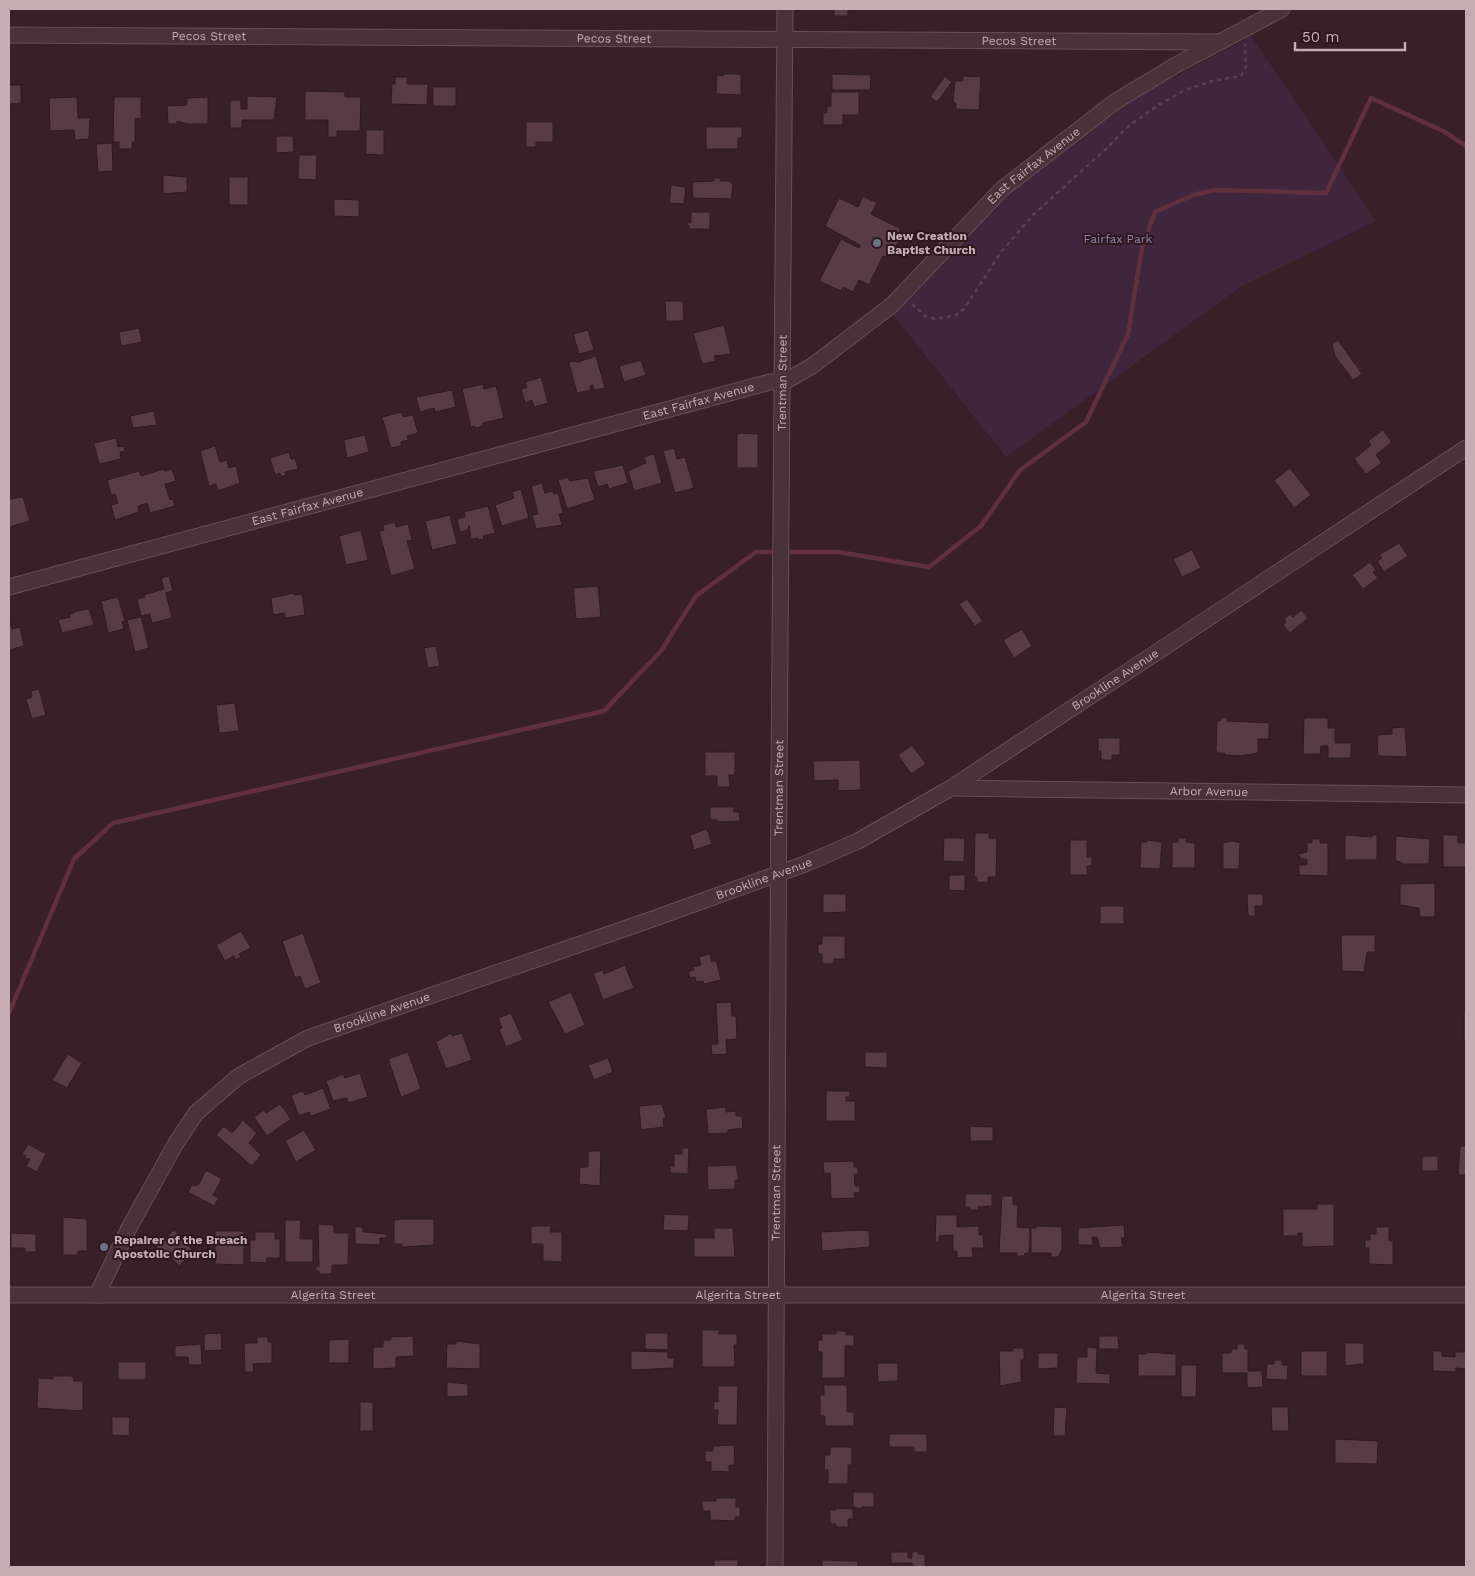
<svg xmlns="http://www.w3.org/2000/svg" width="1475" height="1576" font-family="'Work Sans',sans-serif">
<rect width="100%" height="100%" fill="#391f28"/>
<path fill="#3f263d" d="M1251 36 1376 221 1242 286 1006 457 891 312 1028 170 1116 108Z"/>
<g fill="none" stroke-linecap="round" stroke-linejoin="round">
<path stroke="#60303f" stroke-width="4.5" d="M9 1013 74 859 113 823 604 711 661 651 696 596 756 552H838L929 567 981 526 1020 470 1086 422 1128 334 1142 248 1155 212 1193 195 1215 190 1326 193 1371 98 1443 131 1466 146"/>
</g>
<path fill="#593b45" stroke="#301a21" d="M834 9H848V16H834Z
M723 74H741V95L716 94 717 75 723 76Z
M832 74 871 75 870 90H832Z
M945 76 952 82 937 102 930 97Z
M963 76 981 77 979 110 956 109V103H953L955 81H963Z
M395 77H407V84H428L427 105 391 104 392 84H395Z
M9 85H21V103L9 104Z
M433 87H456V106H433Z
M305 91 345 92V97H361L360 131H337V137H328V120H305Z
M831 92H859V115H843V125H823V113H827V106H831Z
M247 96 277 97 274 120H242V128H230V100H241V109H247Z
M77 97 78 118H90L89 139 75 140 74 130 50 131 49 98Z
M114 97H141V119L135 118V142H132V149H119V142H113Z
M208 97V124H187L177 121V124H168L167 106 187 105V98Z
M526 122H553V142H536V147H526Z
M706 127H742V138H738V149H706Z
M366 130H384V155L366 154Z
M276 136H293L294 152 276 153Z
M112 143 113 171 98 172 96 144Z
M299 155H317L316 180 298 179Z
M163 175 187 177V192L163 194Z
M229 177H248V205H229Z
M714 178H720V181H731L733 186 731 199 693 198 692 182 714 181Z
M671 185 686 187 684 204 669 203Z
M863 196 877 203 871 214 901 229 895 239 899 241 894 249 891 247 886 257 883 256 869 285 859 280 853 292 843 287 841 291 819 281 841 239 859 248 860 245 825 226 839 198 858 207Z
M334 199 359 200V217L334 216Z
M691 212H710V229H690L687 223H691Z
M665 301H683L684 321H666Z
M724 325 731 354 714 356 716 361 702 364 693 333Z
M139 328 142 342 121 346 119 332Z
M588 330 594 350 579 354 573 334Z
M1338 340 1362 374 1353 380 1335 356 1332 344Z
M596 356 605 388 594 390 593 385 590 386 591 390 577 393 569 363 571 361 578 362Z
M641 360 646 375 624 382 619 366Z
M541 377 548 403 534 407 532 400 525 403 521 389 527 387 525 382Z
M483 384 484 389 496 386 504 418 483 423V426L475 428V426L471 427 462 389Z
M452 390 456 407 435 412 434 408 420 412 416 397Z
M154 411 157 425 133 428 130 416Z
M402 412 403 417 413 415 418 433 407 436 408 440 401 442V446L391 448 382 417Z
M1383 430 1392 442 1376 455 1382 463 1366 474 1354 459 1371 445 1368 441Z
M737 433 758 434V468H737Z
M365 435 369 452 347 458 344 440Z
M116 438 118 447 124 446 125 451 120 452 121 459 99 464 94 443Z
M215 446 220 462 227 460 229 468 236 466 240 483 218 491 216 484 209 486 200 451Z
M674 448 677 459 685 457 694 488 675 493 663 451Z
M289 452 291 459 295 458 298 469 285 472 286 475 281 477 280 473 275 475 270 458Z
M654 454 662 483 634 491 628 471 646 463 644 457Z
M623 465 628 483 609 489 607 484 598 487 593 471Z
M1290 468 1311 495 1294 508 1274 480Z
M164 469V471L172 469 176 481 165 484 170 500 173 499 175 506 150 513 147 503 138 506 139 512 115 520 111 505 118 503 115 494 111 495 107 480 139 471 141 476Z
M568 477 570 481 588 478 595 500 567 509 558 480Z
M542 483 545 493 553 491 554 494 558 493 563 513 559 514 562 525 536 529 532 515 538 514 531 486Z
M521 489 529 518 502 526 495 505 514 498 512 492Z
M23 497 30 521 9 527V499Z
M488 506 495 533 483 536 484 539 479 540 478 538 471 539 469 525 468 530 460 532 457 519 465 517 464 512Z
M450 515 457 544 432 550 425 521Z
M395 522 396 527 408 524 412 540 407 541 415 569 391 576 379 531 384 530 383 525Z
M361 530 368 560 346 565 339 536Z
M1399 543 1408 556 1384 572 1377 561 1382 558 1379 555Z
M1192 550 1201 568 1182 577 1173 559Z
M1370 562 1376 570 1373 572 1378 578 1363 589 1352 575Z
M169 576 173 591 166 593 172 618 152 623 150 614 141 616 137 599 145 597 144 595 164 589 161 578Z
M598 586 601 617 576 619 573 588Z
M294 593V595L302 594 305 615 285 618V613L273 615 271 598Z
M118 597 125 621 122 622 124 629 108 633 101 601Z
M967 599 983 621 975 626 959 604Z
M89 609 94 625 62 633 58 620 70 617 69 615 77 611Z
M1301 610 1308 618 1290 633 1283 625 1286 622 1284 619 1290 614 1293 617Z
M141 617 149 648 135 652 127 620Z
M9 619 12 629 20 627 24 646 9 650Z
M1022 629 1032 646 1014 658 1003 640Z
M436 646 440 666 428 668 424 648Z
M39 689 46 715 32 719 26 699 32 697 31 691Z
M235 703 239 731 219 733 216 705Z
M1221 717 1228 718 1227 721 1269 723V739H1258V753L1240 756 1225 755V753H1219L1216 751 1217 721H1221Z
M1304 718H1328V728H1335V743H1351V758H1328V746H1321L1320 754H1303Z
M1405 727 1407 757 1378 756 1377 735 1392 734V728Z
M1098 738H1120V755H1112V760H1101V751H1098Z
M912 745 926 764 911 774 898 755Z
M705 752H735V775H729L730 787H717V776H705Z
M860 760 861 790 838 791V780L814 781 813 761Z
M710 807H734V812H739L740 821 717 822V820H710Z
M707 829 712 844 694 850 690 835Z
M975 833H989V838H997L996 877H988V883L977 882V877H974Z
M1345 835 1372 837V835H1377V860H1345Z
M1443 835H1458V843H1466V867H1443Z
M1396 836 1430 839 1429 864H1404L1395 860Z
M944 838H965L964 862 943 861Z
M1178 838H1186V842L1195 843V868H1172V842H1178Z
M1312 839H1320V843H1328V876L1299 875V865H1307V859H1301L1298 854 1307 852V843H1312Z
M1070 840H1087V857H1092V866H1087L1088 875H1070Z
M1147 840 1162 842 1160 869 1140 868 1141 842H1147Z
M1233 841 1240 843 1239 869H1223V843Z
M949 875H965V891L949 890Z
M1435 883V917H1420L1419 908 1400 905V884Z
M823 894H846V912L823 913Z
M1247 894H1263V906H1255V916H1248Z
M1100 906H1124V924H1100Z
M241 931 251 948 239 954 241 957 236 960 234 956 225 961 216 945Z
M303 933 321 983 305 989 300 976 295 978 282 941Z
M1341 935H1375V952H1367L1364 972 1342 971Z
M822 936H845V959H834V964H822V954H818V944H822Z
M710 954 712 962 716 960 721 980 704 984 703 981 696 982 695 977 690 978 688 972 694 970 693 967 701 965 699 957Z
M625 965 634 988 603 1000 593 973 603 970 604 974Z
M571 992 585 1025 565 1034 548 1002Z
M731 1002 732 1016H736L737 1039 726 1040 727 1054 712 1055 711 1044H718L716 1003Z
M1464 1012H1466V1042H1464Z
M511 1013 523 1040 506 1047 499 1029 502 1028 498 1018Z
M451 1033 452 1036 462 1033 472 1060 446 1069 436 1042Z
M408 1052 421 1089 401 1097 388 1059Z
M865 1052H887V1068L865 1067Z
M68 1054 82 1063 67 1088 52 1080Z
M608 1058 613 1072 594 1080 588 1065Z
M360 1073 368 1097 348 1103 347 1098 333 1101 326 1081 343 1074 345 1078Z
M323 1088 331 1109 311 1116 309 1112 299 1116 291 1095 303 1091 305 1095Z
M826 1091H850V1097H846V1101H855V1121H826Z
M280 1104 291 1119 267 1136 254 1117 264 1110 266 1113Z
M662 1104 666 1118H663L664 1127 641 1130 639 1106Z
M726 1107V1112L736 1111V1116H742L743 1128 728 1130V1133L708 1134 706 1109Z
M243 1120 257 1133 249 1143 261 1155 252 1166 216 1135 224 1126 232 1133Z
M970 1126 993 1127V1141H970Z
M304 1130 316 1150 296 1162 285 1141Z
M28 1144 46 1154 37 1172 26 1166 30 1159 24 1158 26 1156 22 1154Z
M1460 1146H1466V1175H1458Z
M682 1148H689L688 1174 670 1173V1166H674V1154H682Z
M588 1151H601L600 1186 579 1184 580 1167H588Z
M1422 1156H1438V1171H1422Z
M854 1161V1167H858V1174H854L855 1186H860V1192L854 1193 855 1198 831 1199 830 1173 824 1174 823 1162Z
M736 1165 739 1180H735V1189L708 1190 707 1166Z
M206 1170 222 1179 213 1195 219 1198 214 1206 188 1192 192 1185 195 1186 199 1184Z
M965 1194H992V1206L978 1207V1210H970V1207H965Z
M1002 1196H1013V1205H1018L1017 1227 1030 1228 1029 1253H1025L1024 1256H1017V1253H999Z
M1317 1204H1334V1246L1305 1247 1302 1246V1233H1298V1236H1283V1209H1317Z
M664 1214 689 1215 688 1231 663 1230Z
M936 1215H957V1227L979 1226V1235H983L984 1248H972L973 1257 957 1258V1251H953V1235L939 1236V1242H935Z
M63 1217 87 1219V1251H78V1255H63Z
M403 1219H434V1245L402 1247V1244H394V1220Z
M285 1220H301L300 1239H313V1262H285Z
M318 1224 334 1225V1233H349L348 1265H332V1274H319V1271H316V1266H319Z
M1124 1225 1125 1238H1121L1123 1247 1100 1248 1097 1237H1092L1093 1245H1078V1228Z
M531 1226H551L550 1232H562V1262L543 1261V1244H531Z
M1036 1226 1062 1227V1250L1058 1257H1051V1253H1031V1228H1036Z
M355 1227H363V1232L387 1234V1238H380V1245L355 1244Z
M1376 1227H1389V1241H1393V1265L1369 1264V1248H1365V1240H1370V1234H1376Z
M714 1228H733L735 1257H694V1238H714Z
M174 1230 194 1252 179 1266 164 1250 161 1252 156 1247Z
M860 1230 869 1231 870 1247 822 1251 821 1232Z
M215 1231H244V1265L215 1264Z
M255 1232H275V1239H280V1258H267L266 1263 250 1262V1240H255Z
M11 1233 36 1234V1252H25V1248H11Z
M702 1330H719V1334H737V1345H734L735 1367H702Z
M836 1331H846V1335H854V1346H845V1378H822V1352H818V1340H822V1334H836Z
M221 1333 222 1350 204 1351V1334Z
M645 1333H668V1350L645 1349Z
M413 1336 414 1356 396 1357V1368L373 1369V1347H383V1340H391V1337Z
M1099 1336H1118L1119 1349H1099Z
M257 1337H268V1342H272V1363L253 1364 254 1372H245L244 1343H257Z
M349 1339V1363H329V1340Z
M456 1341 480 1344V1369L446 1368 447 1344H456Z
M1345 1343H1364V1364L1345 1366Z
M201 1344 202 1365H189L188 1357H175V1346Z
M1237 1344H1245V1349H1248V1371H1262L1263 1387 1247 1388V1373H1222V1353H1231V1349H1237Z
M1087 1347 1097 1348 1096 1373 1110 1374V1384L1076 1383 1077 1357H1087Z
M1013 1348H1024V1360H1021V1382L1000 1386 999 1351H1013Z
M631 1351 668 1352V1358H674V1368L631 1370Z
M1301 1351H1327V1376H1301Z
M1433 1351H1442V1356L1455 1357V1352H1466V1369L1456 1368V1372L1433 1371Z
M1146 1352 1176 1354V1376H1138V1354H1146Z
M1038 1353H1058V1368L1038 1369Z
M1274 1360H1282V1365H1288L1287 1380 1266 1379 1267 1364H1274Z
M118 1362H146V1380H118Z
M877 1363H898V1381L878 1382Z
M1181 1365H1197L1196 1397H1181Z
M53 1376H70L74 1377V1381H83V1411L37 1408 38 1378 53 1379Z
M447 1382 468 1384V1396L447 1397Z
M824 1385H847V1412H854V1426H825V1416H820V1395H824Z
M718 1386H738L737 1425H717L718 1410H713L714 1401 718 1402Z
M360 1402H373V1431H360Z
M1054 1407 1067 1408 1065 1436H1053Z
M1271 1407H1288L1289 1431H1272Z
M112 1417H130L129 1436 112 1435Z
M889 1434H927V1452H914V1447H889Z
M1335 1439 1378 1441 1377 1464 1335 1463Z
M734 1445 735 1465H729V1472L711 1471V1462H705V1451H713V1446Z
M830 1447H852V1465H848V1484H828V1470H824L825 1455H830Z
M853 1492H874V1507H862V1509L853 1507Z
M716 1498H736V1507H740V1517H735V1521L710 1520V1511H703L701 1501H716Z
M836 1508 853 1509V1519H848V1527H836V1524H830V1510H836Z
M918 1551V1554H925V1567L912 1566V1563H891V1552H908V1558H912V1552Z
M714 1560H738V1567H714Z
M822 1560 858 1561V1567H822Z"/>
<g fill="none" stroke-linecap="round" stroke-linejoin="round">
<g stroke="#675057" stroke-width="17">
<g id="minor">
<path id="s1" d="M9 35 1217 42"/>
<path id="s2" d="M9 587 770 382H784L812 366 892 305 1002 189 1116 101 1176 65 1282 9"/>
<path id="s3" d="M951 788 1466 795"/>
<path id="s4" d="M9 1295H1466"/>
<path id="s5" d="M97 1295 129 1228 176 1143 196 1113 239 1076 308 1038 647 921 805 864 858 841 951 788 1466 448"/>
<path id="s6" d="M775 1567C775 1048 782 528 785 9"/>
</g>
</g>
<path stroke="#5a4154" stroke-width="2.5" stroke-dasharray="4 4" stroke-linecap="butt" d="M912 304 925 316 935 319 956 315 964 309 1001 252 1033 215 1108 147 1126 128 1160 104 1185 90 1212 81 1241 76 1247 65 1245 57V44"/>
<use href="#minor" stroke="#49333a" stroke-width="15"/>
</g>
<g fill="#6b7280" stroke="#2e181f" stroke-width="2">
<circle cx="877" cy="243" r="5"/>
<circle cx="104" cy="1247" r="5"/>
</g>
<g text-anchor="middle" dominant-baseline="central" stroke-width="4" stroke-linejoin="round" paint-order="stroke">
<g font-size="12" fill="#c6adb4" stroke="#2e181f">
<text stroke="none"><textPath href="#s1" startOffset="200">Pecos Street</textPath></text>
<text stroke="none"><textPath href="#s1" startOffset="605">Pecos Street</textPath></text>
<text stroke="none"><textPath href="#s1" startOffset="1010">Pecos Street</textPath></text>
<text stroke="none"><textPath href="#s2" startOffset="1134">East Fairfax Avenue</textPath></text>
<text stroke="none"><textPath href="#s6" startOffset="1184">Trentman Street</textPath></text>
<text stroke="none"><textPath href="#s2" startOffset="714">East Fairfax Avenue</textPath></text>
<text stroke="none"><textPath href="#s2" startOffset="309">East Fairfax Avenue</textPath></text>
<text stroke="none"><textPath href="#s5" startOffset="1231">Brookline Avenue</textPath></text>
<text stroke="none"><textPath href="#s6" startOffset="779">Trentman Street</textPath></text>
<text stroke="none"><textPath href="#s3" startOffset="258">Arbor Avenue</textPath></text>
<text stroke="none"><textPath href="#s5" startOffset="826">Brookline Avenue</textPath></text>
<text stroke="none"><textPath href="#s5" startOffset="421">Brookline Avenue</textPath></text>
<text stroke="none"><textPath href="#s6" startOffset="374">Trentman Street</textPath></text>
<text stroke="none"><textPath href="#s4" startOffset="324">Algerita Street</textPath></text>
<text stroke="none"><textPath href="#s4" startOffset="729">Algerita Street</textPath></text>
<text stroke="none"><textPath href="#s4" startOffset="1134">Algerita Street</textPath></text>
</g>
<g font-size="12" font-weight="bold" fill="#c6adb4" stroke="#2e181f" text-anchor="start">
<text x="887" y="236">New Creation<tspan x="887" dy="14">Baptist Church</tspan></text>
<text x="114" y="1240">Repairer of the Breach<tspan x="114" dy="14">Apostolic Church</tspan></text>
</g>
<g font-size="12" fill="#9182ad" stroke="#2e181f">
<text x="1118" y="239">Fairfax Park</text>
</g>
</g>
<rect width="1475" height="1576" fill="none" stroke="#c6adb4" stroke-width="20"/>
<path d="M1295 42v8h110v-8" fill="none" stroke="#c6adb4" stroke-width="2.5"/>
<text x="1302" y="42" font-size="15" fill="#c6adb4" stroke="#2e181f" stroke-width="4" paint-order="stroke">50 m</text>
</svg>
